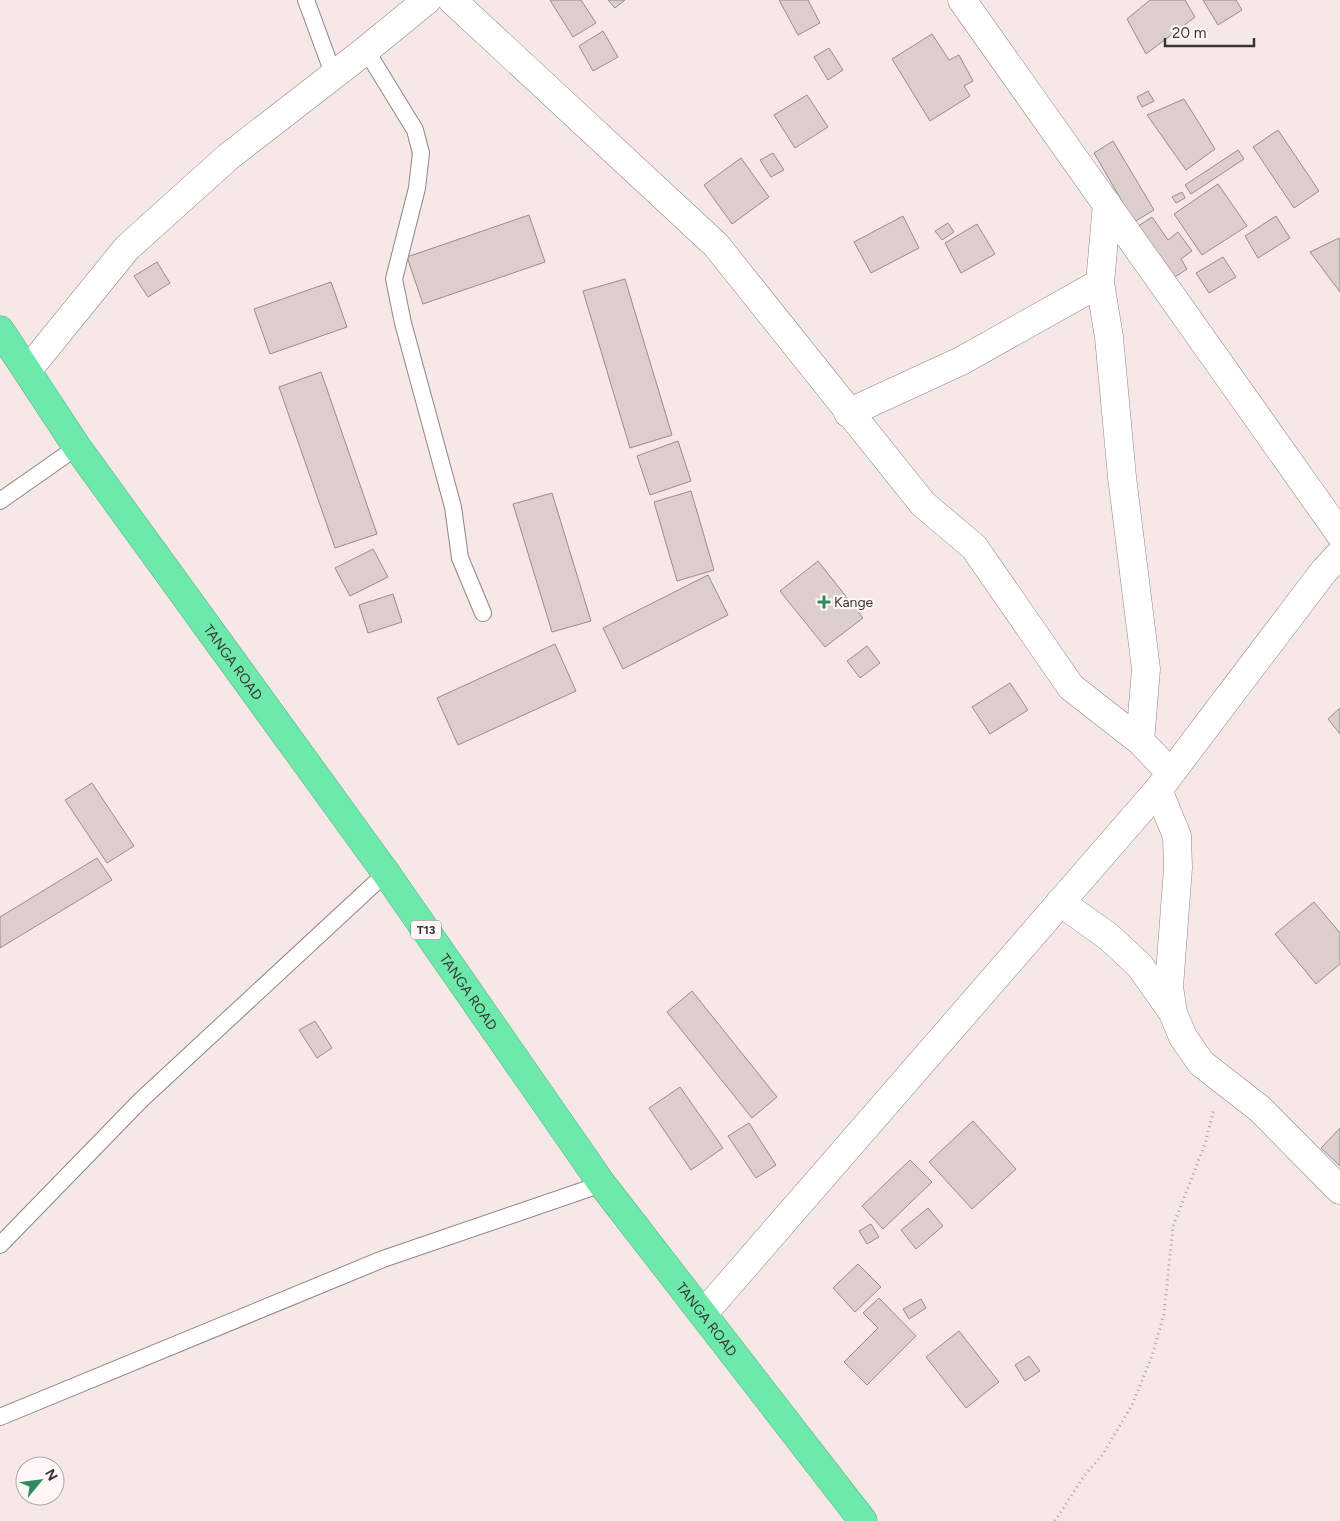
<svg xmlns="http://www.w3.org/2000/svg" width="1340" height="1521" font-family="Figtree,sans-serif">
<rect width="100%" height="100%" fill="#f5e8e7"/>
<path fill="#dbcecd" stroke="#988c8c" d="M550 0H581L596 23 573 37Z
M608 0H625L615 8Z
M779 0H808L820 23 798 35Z
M1150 0H1185L1195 17 1146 54 1127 19Z
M1203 0H1236L1242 10 1218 25Z
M603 31 618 57 593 71 579 46Z
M932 34 949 60 959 55 973 81 964 86 970 96 930 121 892 59Z
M829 48 843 70 828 80 814 57Z
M1148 91 1154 101 1142 107 1137 97Z
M807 95 828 127 795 148 774 115Z
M1184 99 1215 149 1186 170 1147 115Z
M1278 130 1319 191 1294 208 1253 147Z
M1113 141 1154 210 1134 222 1094 153Z
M1238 150 1244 159 1191 194 1185 185Z
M773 153 784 170 771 177 760 160Z
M741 158 769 197 732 224 704 185Z
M1218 184 1247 226 1202 255 1174 214Z
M1182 192 1185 198 1176 203 1172 197Z
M529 215 545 262 423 304 407 257Z
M903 216 919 248 871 273 854 242Z
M1276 216 1290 238 1258 258 1245 236Z
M1152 217 1168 240 1178 232 1192 251 1181 259 1187 269 1172 279 1137 227Z
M948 223 954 232 942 240 935 231Z
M977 224 995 254 961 273 945 243Z
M1339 238 1340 241V292L1310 252Z
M1223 257 1236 277 1209 293 1196 273Z
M157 262 170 283 148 297 134 276Z
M625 279 672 435 630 448 583 291Z
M331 282 347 327 270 354 254 309Z
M321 372 377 534 335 548 279 387Z
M678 441 691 481 650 495 637 456Z
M691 491 714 570 677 581 654 502Z
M552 493 591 621 552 632 513 504Z
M373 549 388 577 350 596 335 568Z
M818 561 863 618 825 647 780 591Z
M708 575 728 615 623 669 603 628Z
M393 594 402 622 368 633 359 605Z
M555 644 576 691 458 745 437 698Z
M867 646 880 663 860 678 847 661Z
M1010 683 1028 710 990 734 972 707Z
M1340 708V734L1328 719Z
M92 783 134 846 107 863 65 800Z
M97 858 112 880 0 948V917Z
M1314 902 1340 933V964L1316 984 1275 934Z
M692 991 777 1097 752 1118 667 1012Z
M315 1021 332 1048 317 1058 299 1030Z
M680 1087 723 1148 691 1170 649 1108Z
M973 1121 1016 1169 972 1209 929 1162Z
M749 1123 776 1165 756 1178 728 1136Z
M1340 1128V1166L1321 1148Z
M910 1160 932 1182 883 1229 862 1206Z
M928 1208 943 1226 916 1249 901 1230Z
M871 1224 879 1237 867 1244 859 1231Z
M858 1264 881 1287 855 1312 833 1288Z
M879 1298 916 1336 867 1385 844 1362 878 1328 863 1313Z
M921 1299 926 1308 909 1319 903 1309Z
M959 1331 999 1382 966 1408 926 1357Z
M1029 1356 1040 1371 1025 1381 1015 1365Z"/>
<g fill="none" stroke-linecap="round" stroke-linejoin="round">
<g stroke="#918584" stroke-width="18">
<path id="lane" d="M306 0 334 76
M366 50 415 130 421 153 417 188 394 279 403 323 453 507 460 558 483 613
M0 501 77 447
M0 1245 141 1100 386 873
M0 1417 383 1259 602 1184"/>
</g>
<g stroke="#918584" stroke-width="29">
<path id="street" d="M452 0 716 245 923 504 974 547 1071 687 1140 741 1171 773
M962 0 1340 534
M1107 204 1100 283 1109 337 1122 477 1146 669 1140 741
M27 371 127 248 228 157 366 50 427 0
M848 413 961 361 1100 283
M1158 790 1177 836 1178 868 1169 987 1173 1013 1183 1037 1201 1063 1260 1109 1340 1190
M1060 902 1109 937 1140 966 1171 1010
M704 1313 1158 790 1324 571 1340 554"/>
</g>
<g stroke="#5bab82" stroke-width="29">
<g id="highway">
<path id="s1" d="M0 330 77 447 386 873 602 1184 863 1521"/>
</g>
</g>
<path stroke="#a9a09f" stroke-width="3" stroke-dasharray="1 4" stroke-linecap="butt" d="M1055 1521 1084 1476 1103 1454 1132 1405 1152 1356 1164 1314 1173 1226 1205 1144 1214 1108"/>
<use href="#lane" stroke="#fff" stroke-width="16"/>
<use href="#street" stroke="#fff" stroke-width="28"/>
<use href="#highway" stroke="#6deaab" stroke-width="28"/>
</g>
<path fill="#308a5f" stroke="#fff6f6" stroke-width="2" d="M821.5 594.5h5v5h5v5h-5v5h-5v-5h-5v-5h5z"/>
<g text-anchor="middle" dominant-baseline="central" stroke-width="4.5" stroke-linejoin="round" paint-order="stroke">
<rect fill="#fff6f6" stroke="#756f6f" stroke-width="1" x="411" y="920.5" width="30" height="19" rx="4"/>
<g font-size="12" font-weight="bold" fill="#3a3535">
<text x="426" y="930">T13</text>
</g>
<g font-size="14" fill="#3a3535" stroke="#fff6f6" text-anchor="start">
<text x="834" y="602">Kange</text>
</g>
<g font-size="14" fill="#3a3535" stroke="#fff6f6">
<text stroke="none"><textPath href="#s1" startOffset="406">TANGA ROAD</textPath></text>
<text stroke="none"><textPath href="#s1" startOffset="811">TANGA ROAD</textPath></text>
<text stroke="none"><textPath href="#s1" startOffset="1216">TANGA ROAD</textPath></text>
</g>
</g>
<g transform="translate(40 1481) rotate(61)"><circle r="24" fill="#fff6f6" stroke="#b0a9a9"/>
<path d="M0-4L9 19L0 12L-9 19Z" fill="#308a5f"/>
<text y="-8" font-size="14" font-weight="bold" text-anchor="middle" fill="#3a3535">N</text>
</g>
<path d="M1165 38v8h89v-8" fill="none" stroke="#3a3535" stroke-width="2.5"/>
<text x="1172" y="38" font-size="15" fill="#3a3535" stroke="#fff6f6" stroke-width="4" paint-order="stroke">20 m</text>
</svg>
